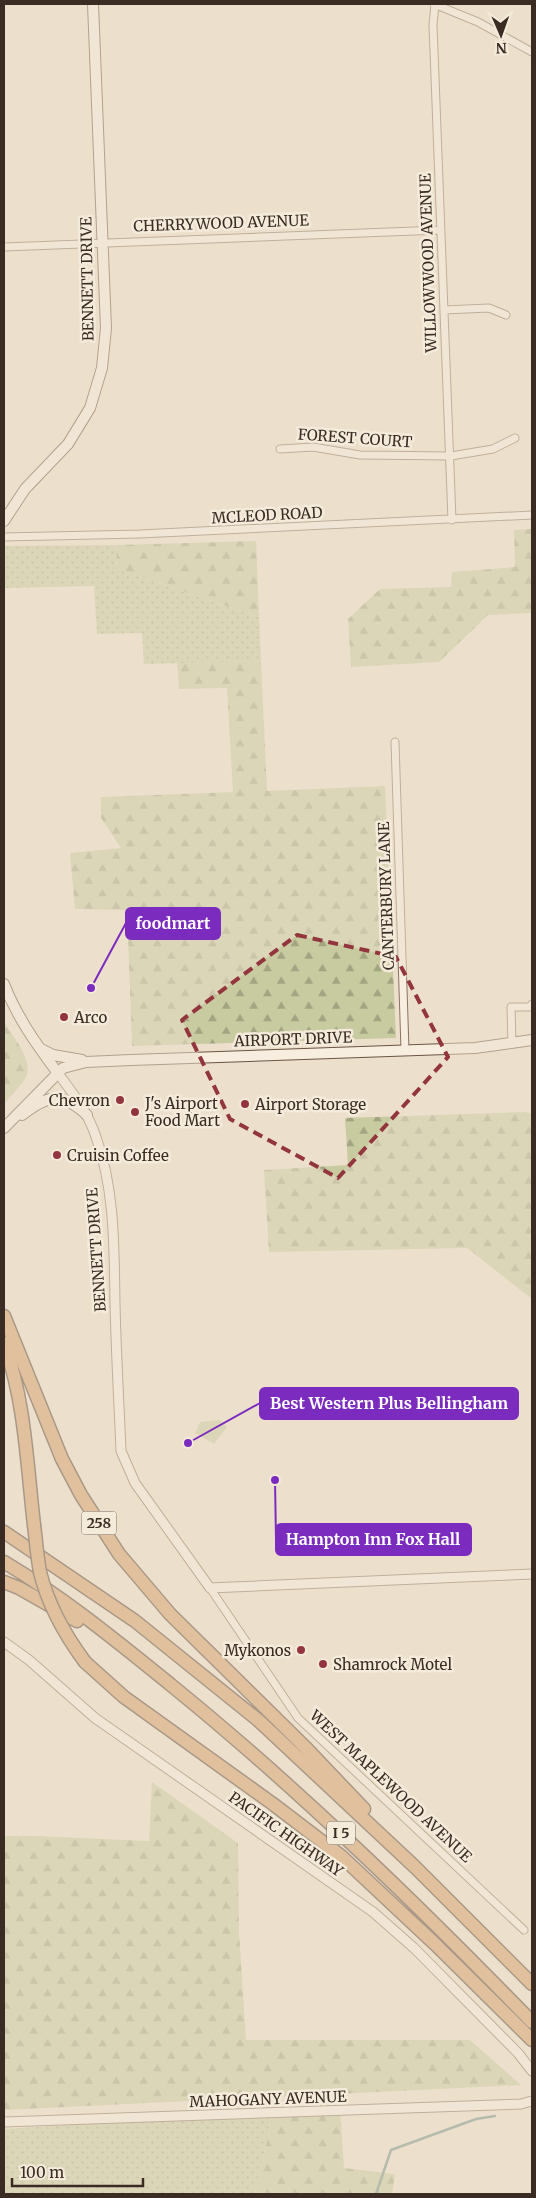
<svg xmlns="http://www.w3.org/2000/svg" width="536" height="2198" font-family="Merriweather,serif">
<defs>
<pattern id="grass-dots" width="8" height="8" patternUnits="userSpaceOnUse" patternTransform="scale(1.25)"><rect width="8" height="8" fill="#c8caa0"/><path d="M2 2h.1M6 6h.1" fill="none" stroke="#a3a482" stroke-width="1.8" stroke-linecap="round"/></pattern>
<pattern id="forest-firs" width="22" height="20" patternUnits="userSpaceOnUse" patternTransform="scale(1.25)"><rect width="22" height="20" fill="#c8caa0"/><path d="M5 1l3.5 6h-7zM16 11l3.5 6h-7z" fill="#a3a482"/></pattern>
</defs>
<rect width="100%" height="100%" fill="#ece0cc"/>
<path fill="url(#grass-dots)" d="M116 545 117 569 259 617 261 661 144 664 142 633 97 634 94 586 4 588 5 546Z
M273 2113 255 2194H4V2129Z"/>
<path fill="url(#forest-firs)" d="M532 529V613L488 615 439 662 351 667 348 619 380 589 451 587 452 572 515 567 514 530Z
M256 541 259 617 117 569 116 545Z
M261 661 267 791 385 786 396 1038 132 1046 127 910 75 909 70 853 121 848 101 818V797L233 792 227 688 179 689 177 663Z
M4 1022C12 1036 36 1062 25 1079 19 1088 11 1096 4 1104Z
M525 1112 532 1114V1299L467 1248 269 1252 264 1170 348 1165 345 1118Z
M152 1782 238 1843 239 1932 246 2040H470L521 2085 4 2110V1836H36L149 1841Z
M340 2108 344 2168 395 2174 392 2194H255L273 2113Z"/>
<path fill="#c8caa0" d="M220 1420 227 1427 214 1444 195 1433 200 1422Z"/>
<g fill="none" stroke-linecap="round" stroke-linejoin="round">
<path stroke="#729086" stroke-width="2.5" d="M376 2194 391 2150 476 2119 495 2116"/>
<g stroke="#887361" stroke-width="9">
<path id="minor" d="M434 4 478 22 532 52
M435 4 433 25 452 520
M4 247 440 230
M444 310 489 308 506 315
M280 449 313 447 360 455 451 456 493 449 515 438
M4 537 140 534 532 515
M395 742 405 1050
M512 1044 511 1007H530L532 1004
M210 1588 298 1718 524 1930"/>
</g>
<g stroke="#887361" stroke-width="11">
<path id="tertiary" d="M57 1072C72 1092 88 1112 96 1137 115 1190 114 1247 115 1303 116 1352 119 1402 121 1451L135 1483 210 1588 532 1574
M4 1642 29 1660 95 1718 373 1912 414 1948 518 2053 532 2071
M4 2122 521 2104 532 2101"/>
</g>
<g stroke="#6a5443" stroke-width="12">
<path id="secondary" d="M4 521 25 489 68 444 90 408 102 368 106 328 93 4
M4 984C17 1017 36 1044 57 1072
M41 1049 53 1055 82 1060
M22 1115C48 1095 61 1091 87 1115
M4 1128 63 1068 86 1062 131 1060 475 1048 532 1040"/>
</g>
<g stroke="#574234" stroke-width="15">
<path id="motorway" d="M4 1316 62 1459 81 1495 119 1554 170 1614 305 1747 364 1809
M4 1343C25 1400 27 1465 34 1525
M4 1532 135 1621 258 1720 415 1867 532 1984
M4 1562C63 1597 118 1642 171 1685 299 1789 417 1904 532 2022
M4 1582 19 1588 77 1621
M85 1662 124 1697 273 1804 341 1856 435 1944 532 2040"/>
</g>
<use href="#minor" stroke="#f7eedf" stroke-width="7"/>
<use href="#tertiary" stroke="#f7eedf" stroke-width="9"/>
<use href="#secondary" stroke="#f7eedf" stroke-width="10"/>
<use href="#motorway" stroke="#d39b65" stroke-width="12"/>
<g stroke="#574234" stroke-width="15" stroke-linecap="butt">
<path id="motorway-bridge" d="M34 1525C36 1540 37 1556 40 1572 48 1605 65 1635 85 1662"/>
</g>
<use href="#motorway-bridge" stroke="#d39b65" stroke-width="12"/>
</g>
<path d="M0 0H536V2198H0ZM297 935 396 957 448 1057 338 1178 230 1119 182 1020Z" fill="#ece0cc" fill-opacity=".55" fill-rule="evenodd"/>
<path fill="none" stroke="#93353c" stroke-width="4" stroke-dasharray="10 6" stroke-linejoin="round" d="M297 935 396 957 448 1057 338 1178 230 1119 182 1020Z"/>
<g fill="#93353c" stroke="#f4ebdb" stroke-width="2">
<circle cx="64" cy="1017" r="5"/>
<circle cx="120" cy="1100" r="5"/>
<circle cx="245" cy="1104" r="5"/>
<circle cx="135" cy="1112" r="5"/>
<circle cx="57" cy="1155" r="5"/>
<circle cx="301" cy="1650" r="5"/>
<circle cx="323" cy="1664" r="5"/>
</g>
<g text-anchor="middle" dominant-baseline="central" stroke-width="5" stroke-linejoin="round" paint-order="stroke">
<g fill="#f4ebdb" stroke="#72655a" stroke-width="1">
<rect x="81.5" y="1511.5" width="35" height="23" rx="4"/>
<rect x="327" y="1821.5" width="28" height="23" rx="4"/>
</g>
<g font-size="14" font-weight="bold" fill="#3a2c23">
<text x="99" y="1523">258</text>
<text x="341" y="1833">I 5</text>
</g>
<g font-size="15" fill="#3a2c23" stroke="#f4ebdb">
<text transform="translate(221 223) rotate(-2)">CHERRYWOOD AVENUE</text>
<text transform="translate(428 263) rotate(-92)">WILLOWWOOD AVENUE</text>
<text transform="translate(87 279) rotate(-91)">BENNETT DRIVE</text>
<text transform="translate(355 438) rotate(4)">FOREST COURT</text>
<text transform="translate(267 515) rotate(-3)">MCLEOD ROAD</text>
<text transform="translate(386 896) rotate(-92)">CANTERBURY LANE</text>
<text transform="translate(293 1039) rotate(-2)">AIRPORT DRIVE</text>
<text transform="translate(96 1250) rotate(-94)">BENNETT DRIVE</text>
<text transform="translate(391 1786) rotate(43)">WEST MAPLEWOOD AVENUE</text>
<text transform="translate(286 1834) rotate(35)">PACIFIC HIGHWAY</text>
<text transform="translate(268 2099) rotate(-2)">MAHOGANY AVENUE</text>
</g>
<g font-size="15" fill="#3a2c23" stroke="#f4ebdb" text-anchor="start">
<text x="74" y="1017">Arco</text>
<text x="110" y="1100" text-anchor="end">Chevron</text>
<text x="145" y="1103">J's Airport<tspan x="145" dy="17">Food Mart</tspan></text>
<text x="255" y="1104">Airport Storage</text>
<text x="67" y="1155">Cruisin Coffee</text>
<text x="291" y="1650" text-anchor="end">Mykonos</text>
<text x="333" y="1664">Shamrock Motel</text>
</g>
</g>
<path fill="none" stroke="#7b2cbf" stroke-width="2" d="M91 988L126 923M188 1443L260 1403M275 1480L276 1540"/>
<g fill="#7b2cbf" stroke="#f4ebdb" stroke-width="2">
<circle cx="91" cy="988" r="5"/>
<circle cx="188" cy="1443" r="5"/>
<circle cx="275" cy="1480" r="5"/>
</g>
<g fill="#7b2cbf" stroke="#7b2cbf" stroke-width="2">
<rect x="126" y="908" width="94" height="31" rx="5"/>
<rect x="260" y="1388" width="258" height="31" rx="5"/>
<rect x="276" y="1524" width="195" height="31" rx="5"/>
</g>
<g font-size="16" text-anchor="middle" font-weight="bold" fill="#fff">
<text x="173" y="929">foodmart</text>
<text x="389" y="1409">Best Western Plus Bellingham</text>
<text x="373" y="1545">Hampton Inn Fox Hall</text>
</g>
<rect width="536" height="2198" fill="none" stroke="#3a2c23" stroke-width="10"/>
<g transform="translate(501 35) rotate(178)" stroke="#f4ebdb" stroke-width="4" paint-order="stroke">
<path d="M0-4L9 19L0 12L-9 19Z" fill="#3a2c23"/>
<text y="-8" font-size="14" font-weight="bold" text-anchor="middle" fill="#3a2c23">N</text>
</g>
<path d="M12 2178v8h131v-8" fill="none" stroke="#3a2c23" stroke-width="2.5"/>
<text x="20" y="2178" font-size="15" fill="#3a2c23" stroke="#f4ebdb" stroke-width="4" paint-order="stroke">100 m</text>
</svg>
